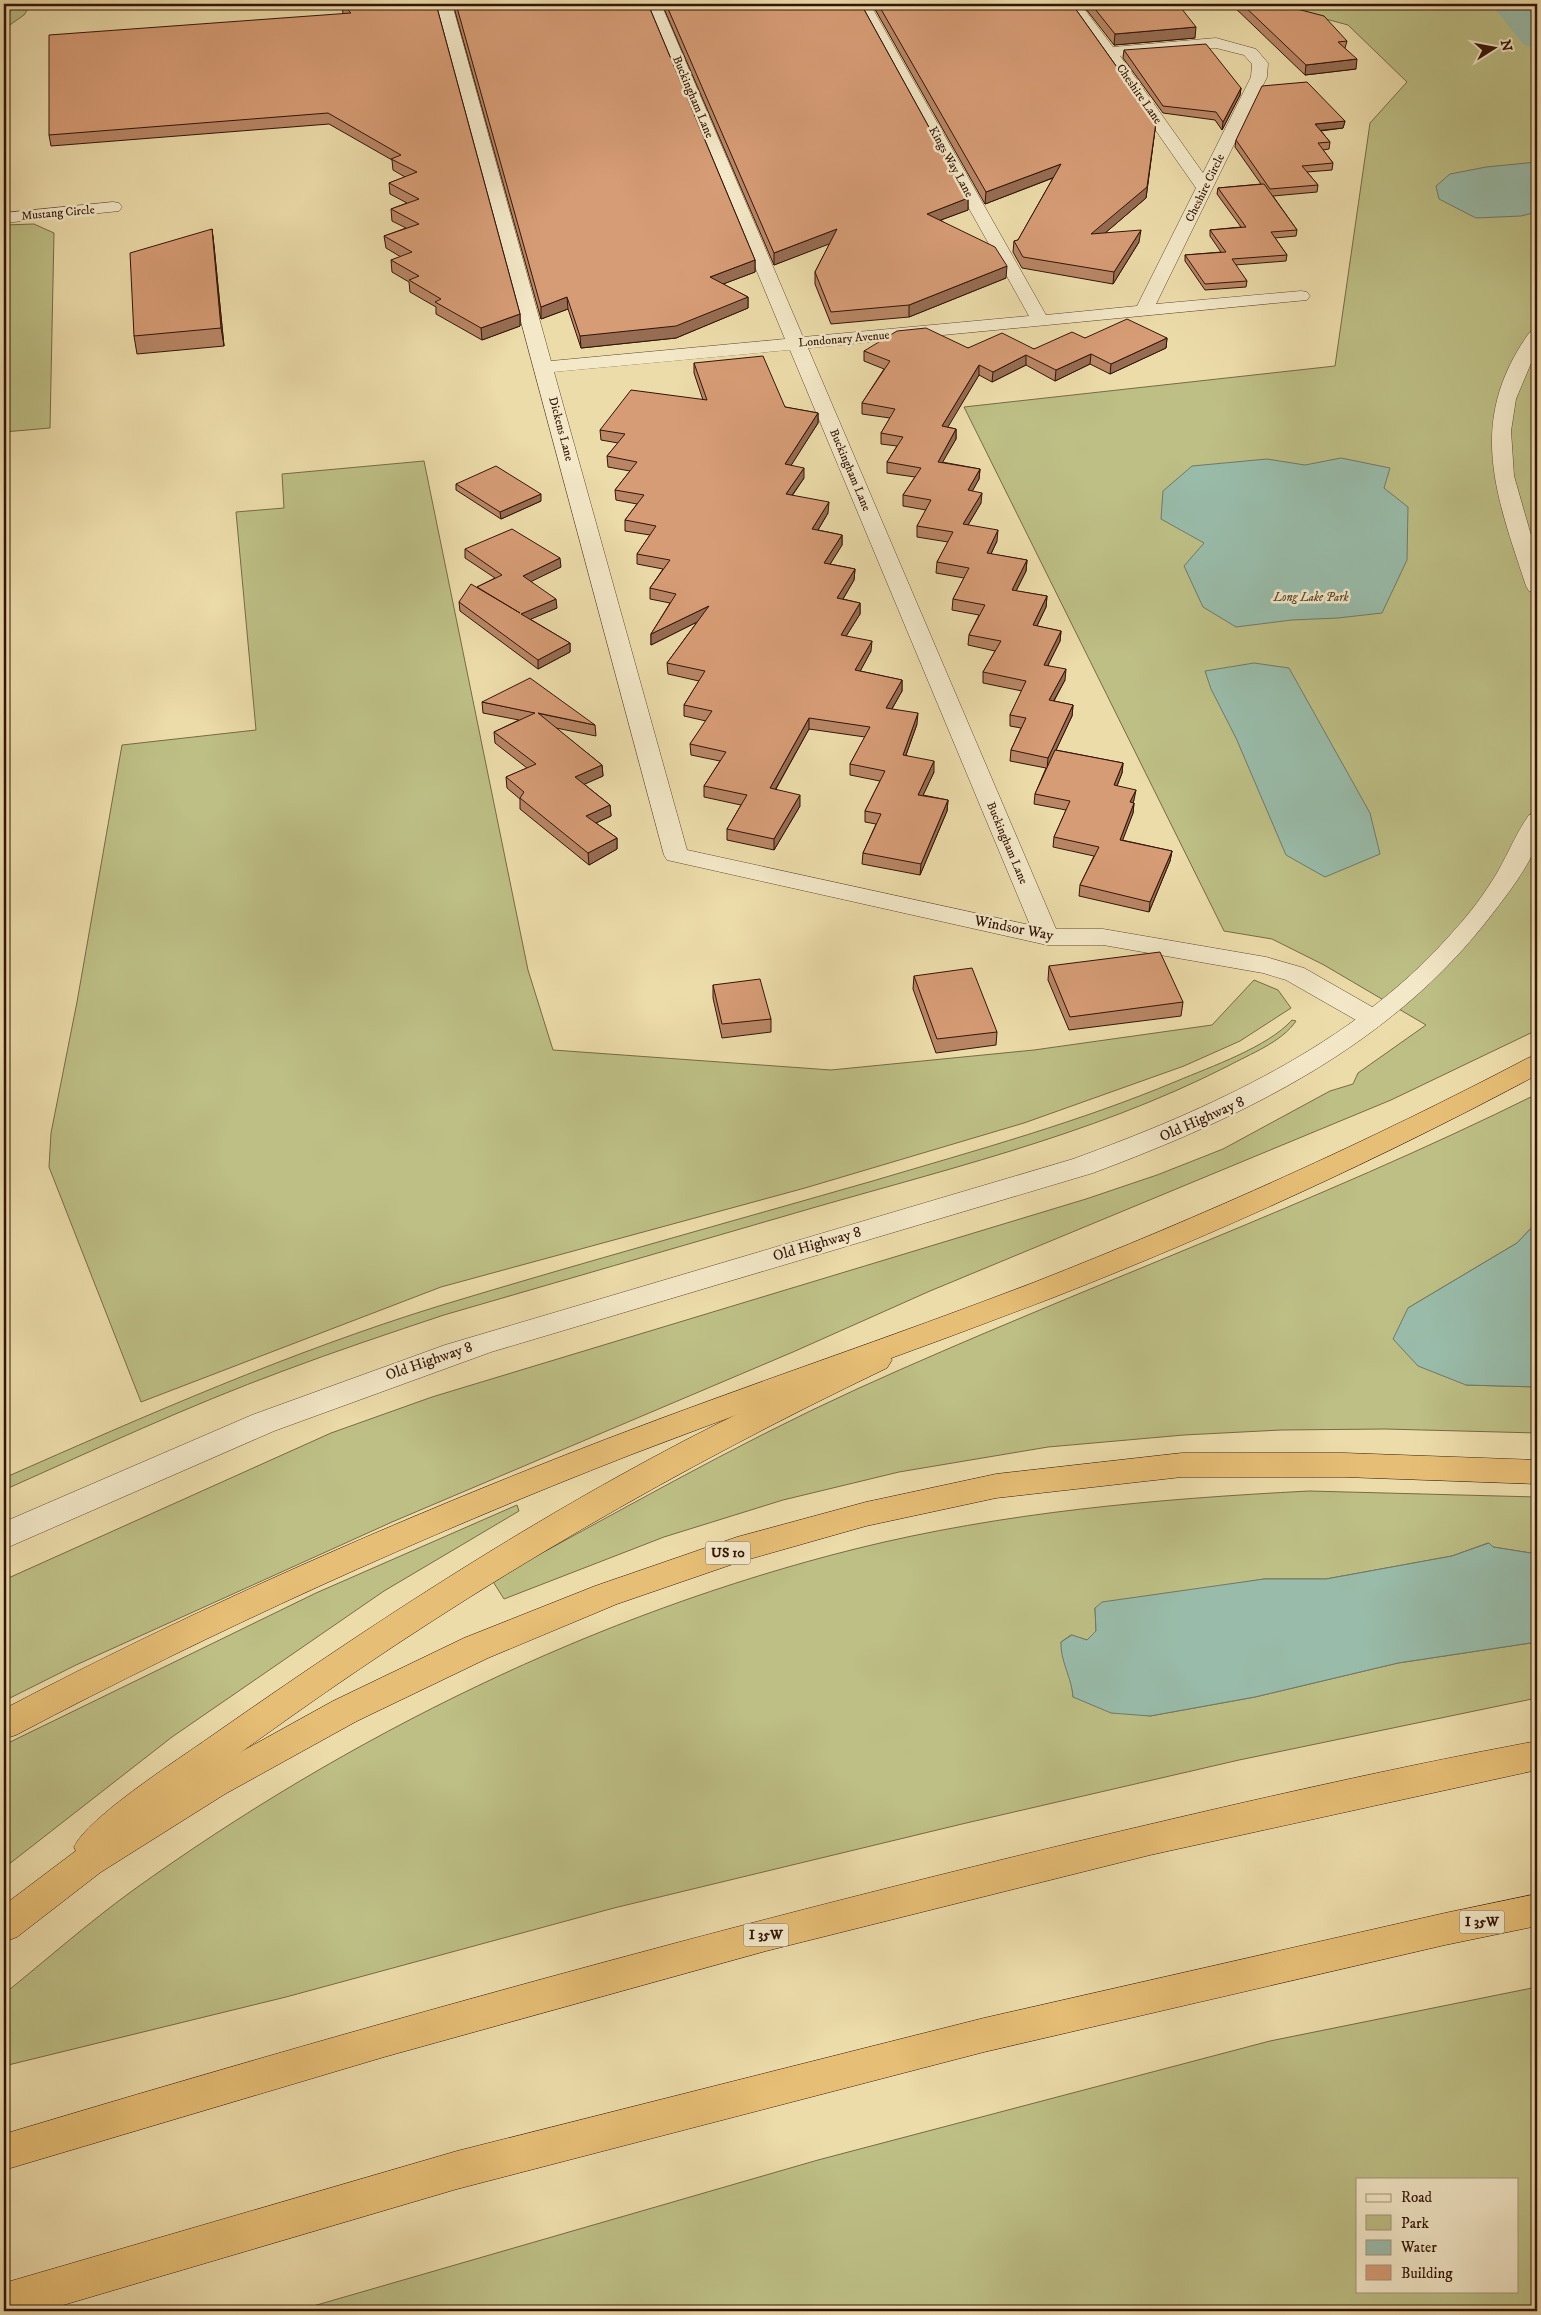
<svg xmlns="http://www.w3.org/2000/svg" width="1541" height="2315" font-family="'IM FELL DW Pica',serif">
<rect width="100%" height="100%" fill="#ecdcaa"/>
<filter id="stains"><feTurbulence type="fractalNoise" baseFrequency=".004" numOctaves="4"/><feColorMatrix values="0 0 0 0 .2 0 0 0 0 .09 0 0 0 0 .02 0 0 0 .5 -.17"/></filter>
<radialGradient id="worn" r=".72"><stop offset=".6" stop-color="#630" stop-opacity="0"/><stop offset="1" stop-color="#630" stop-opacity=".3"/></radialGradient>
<path fill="#bdbf85" stroke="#786a46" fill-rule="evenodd" d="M4 4H31L24 15 4 29Z
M1270 4H1537V1030L1391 1100 930 1291 793 1352 392 1522 76 1665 4 1701V1580L331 1433 432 1397 1086 1199 1157 1175 1223 1149 1330 1091 1353 1084 1358 1073 1426 1025 1324 965 1272 939 1224 931 964 407 1335 366 1370 123 1407 82 1348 25Z
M34 224 54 233 50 428 4 432V225Z
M424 461 528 970 553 1050 831 1070 1034 1050 1212 1025 1254 980 1278 990 1291 1008 1240 1041 1184 1066 1024 1123 805 1188 441 1287 141 1402 49 1167 51 1133 77 1002 122 745 256 730 236 512 284 508 282 474Z
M1292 1020 1296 1021C1282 1042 1250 1054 1228 1066 1089 1137 934 1172 785 1216 671 1249 558 1282 444 1315 390 1333 336 1351 283 1371 188 1406 96 1449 4 1490V1478C147 1415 290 1352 439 1306 584 1262 730 1222 876 1180 977 1150 1079 1122 1177 1081 1210 1067 1268 1047 1292 1020Z
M1537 1094V1222L1517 1243 1408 1308 1466 1385 1537 1387V1433L1385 1429 1281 1430 1184 1435 1048 1447 899 1472 783 1500 664 1537 504 1599 492 1580C613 1515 732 1446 857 1389 1082 1287 1315 1204 1537 1094Z
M1309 1491 1537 1497V1554L1493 1547 1488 1543 1452 1556 1326 1579H1264L1095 1608 1096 1631 1087 1640 1071 1635 1061 1642C1065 1660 1072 1679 1073 1697L1150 1716 1255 1697 1398 1663 1537 1642V1698L1239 1760 962 1824 614 1908 286 1997 4 2066V1994C46 1960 88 1923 132 1891 349 1735 596 1614 855 1549 1004 1512 1156 1499 1309 1491Z
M517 1505 519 1511 384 1591 172 1737 4 1868V1745L316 1593Z
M1537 1987V2311H296L818 2160 1270 2041ZM1357 2179H1517V2291H1357Z"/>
<path fill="#99bcaa" stroke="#707969" d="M1537 162V212L1521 216 1476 218 1439 199 1436 186 1450 174 1486 167Z
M1341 458 1390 468 1384 488 1408 507 1407 560 1382 613 1338 618 1292 620 1236 627 1203 607 1184 566 1204 543 1161 519 1163 491 1192 466 1267 459 1305 465Z
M1254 663 1289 668 1370 813 1380 854 1325 877 1286 855 1236 738 1211 689 1205 671Z
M1537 1222V1387L1466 1385 1418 1366 1393 1339 1408 1308 1517 1243Z
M1489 1543 1493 1547 1537 1554V1642L1398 1663 1255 1697 1150 1716 1111 1713 1073 1697C1072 1678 1060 1661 1061 1642L1072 1635 1087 1640 1096 1631 1095 1608 1102 1602 1264 1579H1326L1452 1556Z"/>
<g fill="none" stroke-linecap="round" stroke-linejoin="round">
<path fill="#99bcaa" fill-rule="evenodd" d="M1491 4H1529L1537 13V48L1524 45Z"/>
<g stroke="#614630" stroke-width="1">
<path id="minor" d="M436 4H452L551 361 785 339 646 4H661L803 337 1029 316 855 4H870L1046 315 1137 306 1196 188 1103 55 1072 12 1062 4H1079L1082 6 1113 47 1216 38 1256 49 1268 63 1267 77 1156 304 1301 291 1307 292 1310 296 1307 300 808 348 1056 929H1103L1266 957 1304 968 1381 1012 1385 1018 1381 1024 1372 1027 1363 1024 1286 980 1263 973 1103 945H1047L667 860 664 855ZM1216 48 1244 55 1252 64 1251 77 1203 173 1120 56ZM790 350 1030 925 687 850 554 372Z
M113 202 119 203 122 207 119 211 4 223V213Z"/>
</g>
<g stroke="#614630" stroke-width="1">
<path id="tertiary" d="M1537 330V349L1516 399 1511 431 1514 476 1537 556V592L1529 591 1526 586C1496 495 1467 423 1527 336L1530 332Z
M1537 813C1538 821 1539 835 1537 843 1530 865 1507 895 1493 913 1392 1046 1245 1116 1093 1173L491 1352 274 1431 4 1549V1522L252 1415 445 1345 1073 1159C1208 1110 1353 1045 1450 935 1465 919 1480 900 1492 881 1506 860 1514 836 1529 815Z"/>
</g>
<g stroke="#331408" stroke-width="1">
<path id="trunk" d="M877 1349 887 1352 892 1360 887 1368C678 1468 479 1583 289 1718 226 1763 162 1807 103 1858L91 1862 79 1858 74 1847C88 1817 179 1759 210 1737 373 1623 539 1514 717 1424 752 1407 786 1390 820 1374 839 1365 857 1355 877 1349Z"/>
</g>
<g stroke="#331408" stroke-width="1">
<path id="motorway" d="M1537 1055V1075C1380 1159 1218 1233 1052 1298 912 1352 770 1401 630 1455 420 1537 215 1630 16 1735L4 1739V1709C199 1607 399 1519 604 1440 747 1385 892 1337 1035 1282 1203 1216 1368 1142 1528 1058Z
M1182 1453H1344L1537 1460V1484L1344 1477H1182L996 1498 866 1526 739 1562 617 1604 488 1658 357 1721 225 1794 101 1872 17 1937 4 1942V1905L77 1850 201 1774 333 1701 464 1638 595 1586 737 1537 866 1502 996 1474Z
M1537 1741V1770L1150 1855 766 1951 384 2057 4 2170V2134C357 2028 712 1929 1071 1843 1226 1806 1381 1770 1537 1741Z
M1537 1894V1926L1445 1945 984 2052 457 2189 43 2311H4V2283L457 2151 984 2018 1445 1913Z"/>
</g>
<use href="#minor" fill="#f3e8c8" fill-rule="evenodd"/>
<use href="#tertiary" fill="#f3e8c8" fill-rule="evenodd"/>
<use href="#trunk" fill="#e6be75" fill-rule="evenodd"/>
<use href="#motorway" fill="#e6be75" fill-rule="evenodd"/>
</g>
<path fill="#b88665" stroke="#331408" d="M342 4H436L520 314V326L482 340 436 314V307L410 292 409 282 392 272 391 260 401 257 386 248 384 236 406 228 392 221 391 209 407 203 390 194 389 183 405 177 393 170 392 160 329 124 51 146 49 135 343 14Z
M453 4H648L755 260V272L723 284 748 297V308L676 338 581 348 568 309 541 319Z
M662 4H861L968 198V210L941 220 1006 278 909 317 831 324 815 284V272L830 243 774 265Z
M872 4H1072L1156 122 1146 198 1105 233 1139 242 1113 284 1022 268 1013 252 1014 241 1018 240 1053 178 985 204Z
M1082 4H1178L1195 38 1114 45Z
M1231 4H1278L1347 41 1345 48 1356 69 1305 75Z
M1124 50 1241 88 1240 95 1222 130 1215 120 1163 113 1123 58Z
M1345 121 1343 128 1321 131 1330 142 1329 149 1323 150 1333 163 1332 170 1307 172 1318 185 1317 192 1273 196 1297 230 1296 236 1275 238 1287 255 1286 261 1235 265 1247 281 1246 287 1205 290 1185 261V255L1221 252 1210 236V230L1241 227 1217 194 1218 188 1261 184 1235 147 1236 140Z
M212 229 214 246 224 346 137 354 134 336Z
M1085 338H1167L1166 348 1110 374 1090 364 1055 381 1026 365 992 382 979 375 947 427 956 429V439L942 462 980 469 979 479 972 491 981 503 968 525 997 541 991 554 1027 560 1026 571 1016 591 1047 596 1046 607 1037 626 1061 631 1060 641 1048 665 1065 680 1054 701 1073 705 1072 716 1056 750 1123 763 1122 773 1117 786 1134 800 1133 802 1134 803 1133 813 1122 840 1172 851 1170 861 1149 912 1079 896 1080 885 1094 856 1053 847 1054 837 1066 810 1034 804 1035 794 1046 768 1010 761 1011 750 1021 728 1010 726V715L1022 691 983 683V672L995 651 968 645 969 635 979 615 952 610 953 599 964 578 936 573 937 562 948 542 917 537V526L926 510 903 506V495L915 477 887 473V462L897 446 881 444V433L890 418 862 414V403L884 369 864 361V351L968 348 1034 349Z
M694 363 785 407 818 413V423L791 465 804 478 792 496 828 513 818 530 842 535V545L830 564 855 569 854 580 843 599 860 603V614L846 636 871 651 860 671 902 680V691L892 709 917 724 906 755 934 772 923 795 948 800 947 811 920 875 862 864 863 853 876 824 865 822V811L880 781 850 775V764L865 737 809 729 776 789 800 806 774 850 727 840V829L741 805 704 797V786L720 761 691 755 690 744 706 721 684 716V705L699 681 668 674 667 663 697 622 651 645V634L670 603 650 599V588L663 569 637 564V554L650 535 625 531V520L637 504 616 500 615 490 630 471 608 467 607 456 618 443 601 440 600 430 703 400 694 373Z
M456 484 541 501 501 519 456 490Z
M465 549 561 567 531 581 557 608 530 619 570 643V652L538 669 460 611 459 602 477 588V587L495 578 465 558Z
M482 702 595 725 596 736 556 728 602 765 603 776 584 784 610 805 611 816 596 823 617 838V849L589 865 520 809V799L507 788 506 777 527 768 495 743 494 732 519 720 483 713Z
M1049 966 1183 1002 1181 1016 1069 1030 1048 980Z
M914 976 997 1032 996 1045 936 1053 913 989Z
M713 985 771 1019V1032L722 1038 713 998Z"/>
<path fill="#966d52" stroke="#331408" d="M1196 27 1195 38 1114 45 1115 34Z
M1357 59 1356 69 1305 75 1306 65Z
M1241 88 1240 95 1222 130 1223 122Z
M1345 121 1343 128 1314 131 1315 124Z
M1156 122 1146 198 1090 246 1091 234Z
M1061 164 1060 175 985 204 986 192Z
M968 198V210L927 225V214Z
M212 229 214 246 224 346 221 328Z
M837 229V241L774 265V253Z
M1141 230 1139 242 1113 284 1114 272Z
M755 260V272L710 289V277Z
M1007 266 1006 278 909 317V305Z
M567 297 568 309 541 319V307Z
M748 297V308L676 338 581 348 580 336Z
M520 314V326L482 340 481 328Z
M1167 338 1166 348 1110 374 1111 364Z
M1091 354 1090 364 1055 381 1056 370Z
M1026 355V365L992 382 993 372Z
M979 365V375L942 437V426Z
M818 413V423L785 475V464Z
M956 429V439L937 472 938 462Z
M804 468V478L785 505 786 494Z
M980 469 979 479 967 501 968 490Z
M982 493 981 503 962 535 963 524Z
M541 494V501L501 519 500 512Z
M829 502 828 513 812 540V529Z
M998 530 997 541 986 564 987 553Z
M842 535V545L824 574V563Z
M560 558 561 567 524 585 523 576Z
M1027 560 1026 571 1011 601 1012 590Z
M855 569 854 580 837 609V598Z
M1047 596 1046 607 1032 636 1033 625Z
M556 599 557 608 522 623 521 614Z
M860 603V614L840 646 841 635Z
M709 606V616L651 645V634Z
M1061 631 1060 641 1043 675 1044 665Z
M872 641 871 651 855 681V670Z
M570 643V652L538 669V660Z
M1066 669 1065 680 1048 711 1049 700Z
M902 680V691L886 719V708Z
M1073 705 1072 716 1047 769 1048 758Z
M918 713 917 724 902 766 903 755Z
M809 718V729L770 799V788Z
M934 761V772L918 806V795Z
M1123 763 1122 773 1113 796 1114 785Z
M602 765 603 776 576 788 575 777Z
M1136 790 1134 800 1129 812 1130 802Z
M800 795V806L774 850V839Z
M948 800 947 811 920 875 921 864Z
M1134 803 1133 813 1119 850 1120 840Z
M610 805 611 816 587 827 586 816Z
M617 838V849L589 865 588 853Z
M1172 851 1170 861 1149 912 1150 902Z"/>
<path fill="#d69c75" stroke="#331408" d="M342 4H436L520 314 481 328 435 302 441 299 409 280 419 276 391 260 412 252 384 236 419 224 391 209 419 199 389 183 417 172 391 159 401 155 328 113 49 135V35L351 13Z
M456 4H648L755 260 710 277 748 297 676 326 580 336 567 297 541 307Z
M666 4H861L968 198 927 214 995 247 1007 266 909 305 831 312 815 272 837 229 774 253Z
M878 4H1072L1156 122 1147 187 1091 234 1141 230 1114 272 1023 257 1014 241 1018 240 1061 164 986 192Z
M1091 4H1178L1196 27 1115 34Z
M1242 4H1278L1324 16 1347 41 1338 42 1357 59 1306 65Z
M1206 44 1241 88 1223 122 1216 112 1163 106 1124 50Z
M1307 82 1345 121 1315 124 1330 142 1318 143 1333 163 1302 166 1318 185 1270 189 1236 140 1262 86Z
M1264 184 1297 230 1271 232 1287 255 1232 259 1247 281 1205 284 1185 255 1226 252 1210 230 1246 227 1218 188Z
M212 229 221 328 134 336 130 253Z
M1127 319 1167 338 1111 364 1091 354 1056 370 1026 355 993 372 979 365 942 426 956 429 938 462 980 469 968 490 982 493 963 524 998 530 987 553 1027 560 1012 590 1047 596 1033 625 1061 631 1044 665 1066 669 1049 700 1073 705 1048 758 1011 750 1026 718 1010 715 1026 681 983 672 1001 641 969 635 985 605 953 599 969 568 937 562 953 532 917 526 931 500 903 495 921 468 887 462 903 437 881 433 895 409 862 403 890 361 864 351 897 331 926 328 968 348 1002 333 1034 349 1072 332 1085 338Z
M763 356 785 407 818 413 785 464 804 468 786 494 829 502 812 529 842 535 824 563 855 569 837 598 860 603 841 635 872 641 855 670 902 680 886 708 918 713 903 755 934 761 918 795 948 800 921 864 863 853 881 814 865 811 885 771 850 764 870 727 809 718 770 788 800 795 774 839 727 829 747 795 704 786 726 752 690 744 712 711 684 705 705 671 667 663 709 606 651 634 676 594 650 588 670 560 637 554 656 526 625 520 644 495 615 490 637 462 607 456 625 434 600 430 631 390 707 400 694 363Z
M496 466 541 494 500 512 456 484Z
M512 529 560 558 523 576 556 599 521 614 570 643 538 660 459 602 471 584 520 613 477 587 502 575 465 549Z
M530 678 595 725 538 713 602 765 575 777 610 805 586 816 617 838 588 853 520 798 524 792 506 777 536 764 494 732 535 713 482 702Z
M1055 750 1123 763 1114 785 1136 790 1130 802 1134 803 1120 840 1172 851 1150 902 1080 885 1099 847 1054 837 1070 801 1035 794Z
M1160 952 1183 1002 1070 1017 1049 966Z
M972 968 997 1032 937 1039 914 976Z
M760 979 771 1019 722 1024 713 985Z"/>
<g text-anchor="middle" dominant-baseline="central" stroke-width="5" stroke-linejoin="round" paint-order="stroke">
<g font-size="12" fill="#331408" stroke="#f3e8c8">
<text transform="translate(1139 94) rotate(55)">Cheshire Lane</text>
<text transform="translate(693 97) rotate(67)">Buckingham Lane</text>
<text transform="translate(951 162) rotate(61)">Kings Way Lane</text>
<text transform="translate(1205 188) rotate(-64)">Cheshire Circle</text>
<text transform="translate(58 213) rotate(-5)">Mustang Circle</text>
<text transform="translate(844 339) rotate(-5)">Londonary Avenue</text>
<text transform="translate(561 429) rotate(75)">Dickens Lane</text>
<text transform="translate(850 470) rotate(67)">Buckingham Lane</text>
<text transform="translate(1007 843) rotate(67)">Buckingham Lane</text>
</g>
<g font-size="12" font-style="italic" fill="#5c472e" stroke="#f3e8c8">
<text x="1311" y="597">Long Lake Park</text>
</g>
<g fill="#f3e8c8" stroke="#6d5442" stroke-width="1">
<rect x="705.5" y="1541.5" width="45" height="23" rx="4"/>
<rect x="1459.5" y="1910.5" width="45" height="23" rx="4"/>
<rect x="743.5" y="1923.5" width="45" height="23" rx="4"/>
</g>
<g font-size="14" font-weight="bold" fill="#331408">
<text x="728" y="1553">US 10</text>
<text x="1482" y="1922">I 35W</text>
<text x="766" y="1935">I 35W</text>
</g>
<g font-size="15" fill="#331408" stroke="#f3e8c8">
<text transform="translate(1014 928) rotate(11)">Windsor Way</text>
<text transform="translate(1202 1119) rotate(-24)">Old Highway 8</text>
<text transform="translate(817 1244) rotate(-16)">Old Highway 8</text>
<text transform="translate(429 1361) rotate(-19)">Old Highway 8</text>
</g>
</g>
<rect width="1541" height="2315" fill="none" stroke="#ecdcaa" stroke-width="20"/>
<rect x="5" y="5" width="1531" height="2305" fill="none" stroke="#331408" stroke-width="2.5"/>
<rect x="10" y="10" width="1521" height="2295" fill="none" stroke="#331408"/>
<rect x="1356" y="2178" width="162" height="115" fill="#f3e8c8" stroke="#a6937b"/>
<rect x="1366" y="2194" width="25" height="8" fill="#f3e8c8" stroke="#a6937b"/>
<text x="1401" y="2202" font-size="15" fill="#331408">Road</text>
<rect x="1366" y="2215" width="25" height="15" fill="#bdbf85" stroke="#a6937b"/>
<text x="1401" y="2228" font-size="15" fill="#331408">Park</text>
<rect x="1366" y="2240" width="25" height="15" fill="#99bcaa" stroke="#a6937b"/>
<text x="1401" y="2252" font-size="15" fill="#331408">Water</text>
<rect x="1366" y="2265" width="25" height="15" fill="#d69c75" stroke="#a6937b"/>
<text x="1401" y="2278" font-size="15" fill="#331408">Building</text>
<g transform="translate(1494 48) rotate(79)" stroke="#f3e8c8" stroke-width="4" paint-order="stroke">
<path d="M0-4L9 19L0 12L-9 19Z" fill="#331408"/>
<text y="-8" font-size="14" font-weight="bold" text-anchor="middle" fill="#331408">N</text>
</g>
<rect width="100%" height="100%" filter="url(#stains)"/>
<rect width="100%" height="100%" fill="url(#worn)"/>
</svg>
